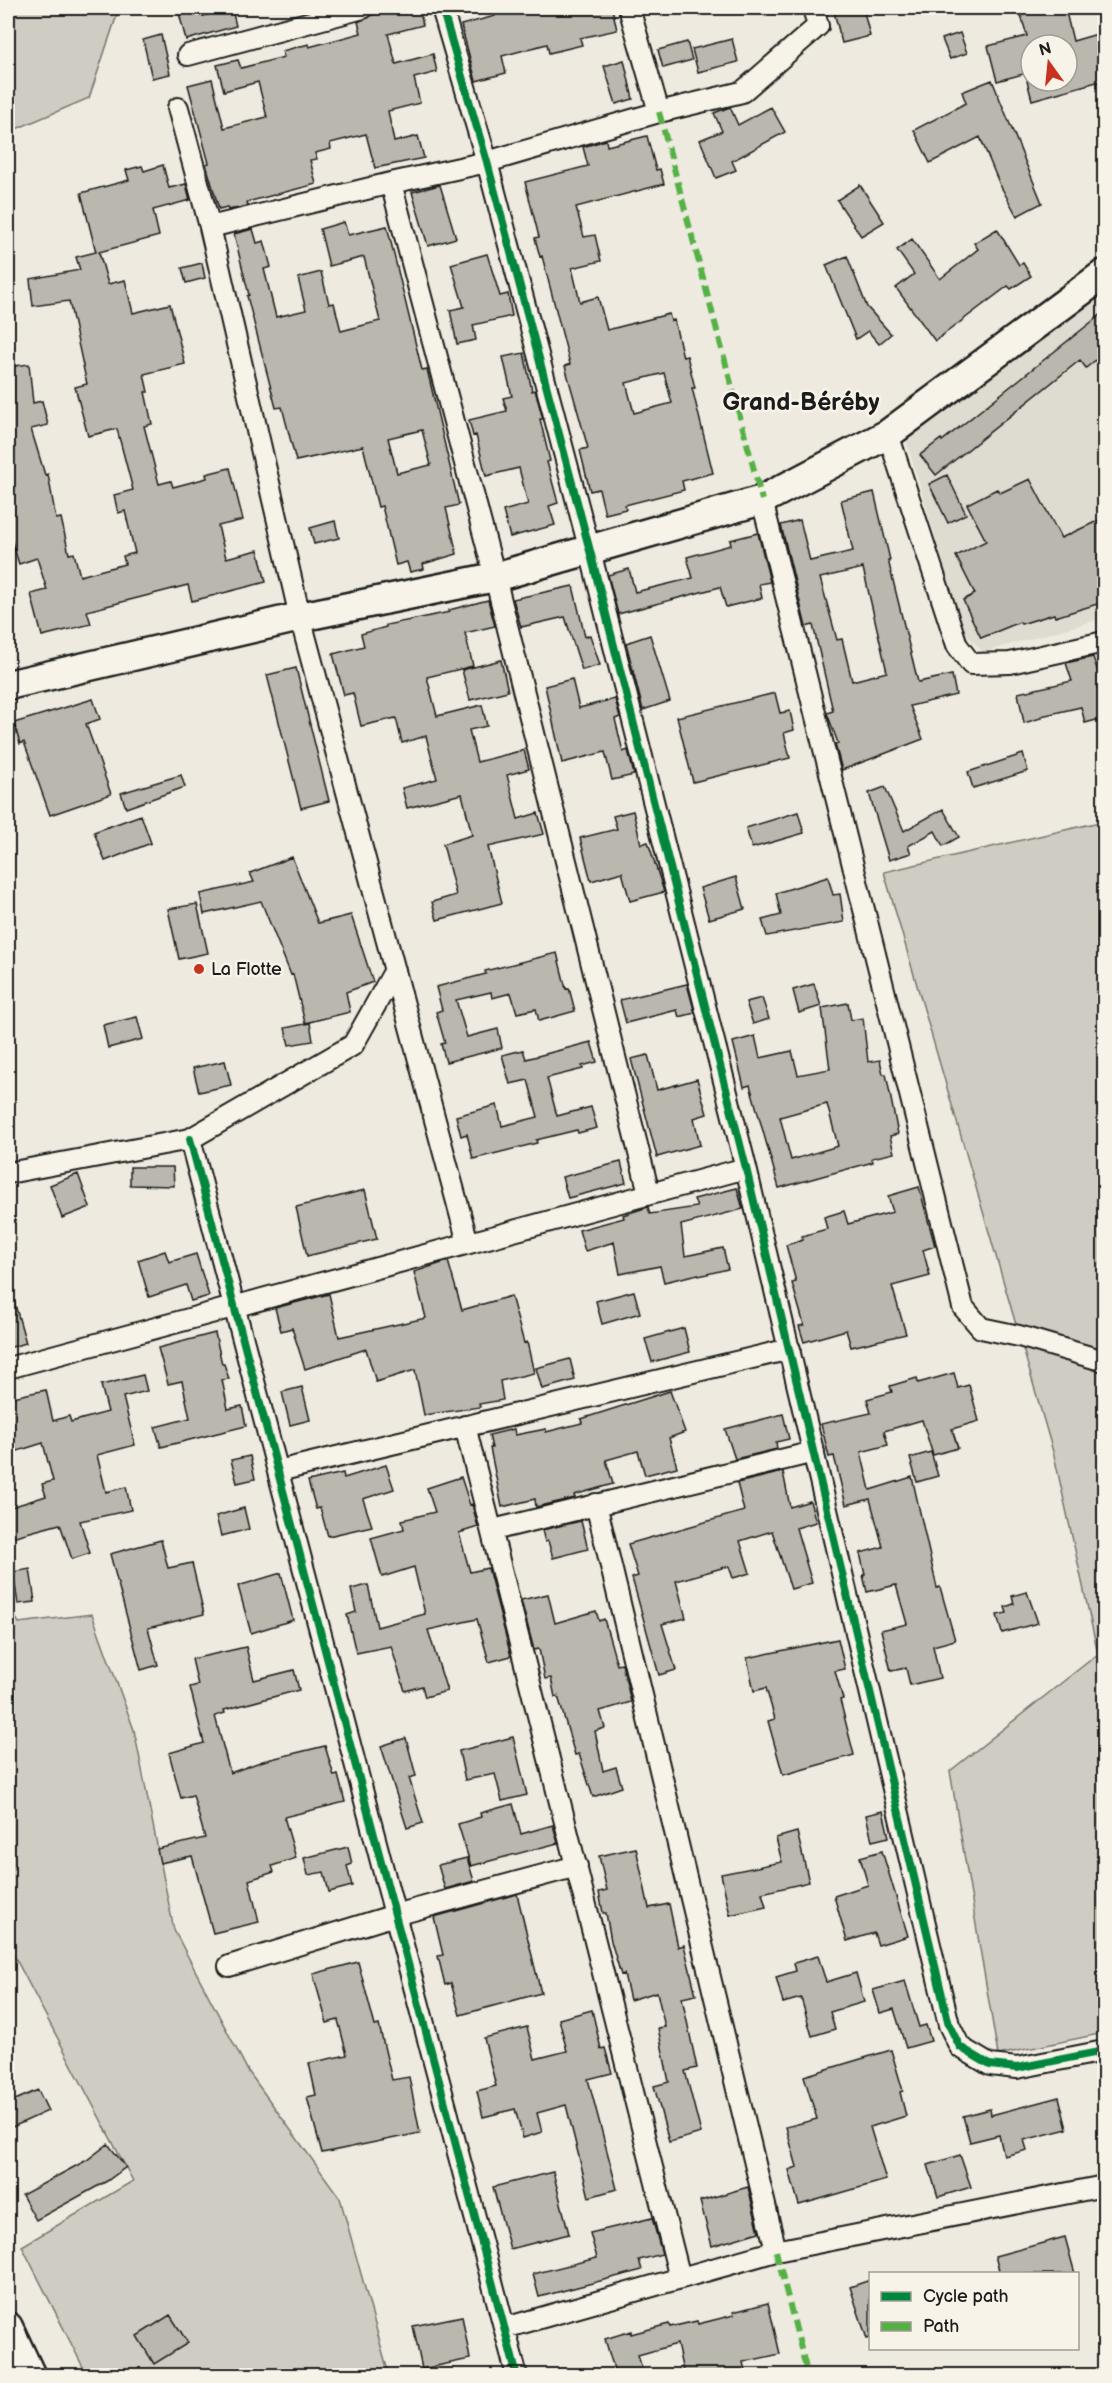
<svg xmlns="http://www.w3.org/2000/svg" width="1112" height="2383" font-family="'Balsamiq Sans',sans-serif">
<rect width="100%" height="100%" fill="#eeeae0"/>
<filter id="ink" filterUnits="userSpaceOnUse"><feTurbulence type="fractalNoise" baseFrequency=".0167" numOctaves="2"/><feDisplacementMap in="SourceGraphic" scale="12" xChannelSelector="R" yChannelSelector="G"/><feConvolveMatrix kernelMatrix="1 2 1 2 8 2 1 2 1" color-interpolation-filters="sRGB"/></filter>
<g filter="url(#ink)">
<path fill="#dedbd1" d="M1104 295V618L983 652 964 632 906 440Z"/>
<path fill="#cfccc3" stroke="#767470" stroke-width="1.5" d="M8 8H123L117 15 89 98 16 129 8 166Z
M1104 821V2033L998 2055 950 1771 1098 1654 1054 1455 884 872Z
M8 1605 19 1623 92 1614 134 1730 174 1930 248 2071 340 2198 389 2375H87L22 2246 133 2181 8 1944Z"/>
<path fill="#bab7af" stroke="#1c1c1c" stroke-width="1.5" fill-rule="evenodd" d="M201 8 203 16 232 9 236 26 186 40 179 13Z
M404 8H419L423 25 388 34 396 64 433 54 437 72 414 78 420 103 388 111 394 142 418 136 424 158 375 168 366 134 330 143 331 149 315 153 317 159 310 160 316 184 247 202 248 206 228 210 227 207 219 209 206 164 209 163 188 85 212 79 224 128 267 117 258 82 224 91 217 65 238 60 241 68 284 57 282 51 309 44V47L361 33 358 22 372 15Z
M510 8H535L536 12 553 8H612L617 30 580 38 582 45 549 53 547 44 502 56 506 73 476 81 461 25 495 16 494 12Z
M833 8H863L870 36 842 43Z
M1019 8H1065L1073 41 1104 32V80L1032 100 1027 81H1067V45H1031V72L997 81 988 46 1027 36Z
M960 33 967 53 950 59 942 39Z
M161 35 170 74 152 78 143 40Z
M732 39 738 62 698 72 692 49Z
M687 42 692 60 663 68 658 50Z
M624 60 633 99 616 104 604 66Z
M992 80 1042 203 1017 216 999 183 980 137 930 163 914 130 966 103 962 92Z
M730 107 738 125 771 107 785 132 732 161 736 170 716 178 700 140 722 131 714 113Z
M647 136 656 170 660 169 664 184 576 207 584 237 595 235 601 261 572 268 580 302 598 297 607 330 669 314 671 321 674 320 683 357 687 356 695 388H692L713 473 682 481 684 490 625 505 626 509 605 514 599 489 590 491 580 450 588 448 565 366 570 364 542 256 540 257 535 238 539 237 525 182 588 166 583 147 606 140 607 146ZM664 373 672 403 634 413 626 383Z
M163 165 169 188 186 184 190 200 153 210 159 236 99 252 108 284 125 280 133 313 170 304 185 364 144 374 148 392H145L152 424 144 426 159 484 171 481 173 487 207 478 206 474 230 468 243 520 218 526 226 558 258 550 266 582 192 601 188 585 87 611 91 624 42 636 31 594 47 590 37 558 19 564 8 529V367L29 364 33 403 42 401 48 425 31 429 45 475 48 474 56 519 61 518 69 554 74 553 80 576 125 564 123 556 135 553 125 511 118 513 114 495 133 490 117 429 88 436 75 387 87 384 69 301 33 306 30 279 80 270 76 257 96 252 81 193 129 180 126 170 142 166 144 171Z
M440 185 456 238 428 246 412 192Z
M860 185 884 222 861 236 837 200Z
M344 222 348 235 387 226 422 370 427 369 459 505 446 508 457 554 423 564 424 569 410 572 407 562 396 565 382 506 378 507 363 446 296 461 282 407 276 408 247 296 249 295 234 234 253 229 257 243 264 241 271 267 264 269 276 317 306 310 298 278 321 272 329 304 334 303 341 331 380 321 364 257 329 266 320 229ZM422 430 431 465 397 473 388 438Z
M997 229 1019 265 1023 263 1031 276 1011 289 1008 286 935 341 896 288 914 274 897 250 912 239 940 279 978 249 974 243Z
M487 254 500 296 508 294 512 316 473 325 476 340 457 344 450 310 464 307 451 264Z
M847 256 867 307 891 334 879 344 868 331 856 339 826 265Z
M202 263 205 278 186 283 182 268Z
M1104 312V353L1086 368 1080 360 936 475 920 455 941 439 942 441Z
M524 353 532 391 535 390 543 419H540L550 461 547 462 558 503 549 506 555 525 510 537 503 511 528 504 519 468 486 476 476 435 473 436 469 420 507 411 503 398 512 396 503 357Z
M947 475 966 514 948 523 929 484Z
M1030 479 1061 538 1104 518V602L1055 617 1054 614 1021 624 1020 622 981 638 963 600 975 594 956 556 986 541 967 504 997 489 1000 493Z
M874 492 890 560H888L918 682 952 675 956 695 910 706 923 739 842 770 835 744 838 743 827 713 833 711 813 625 806 627 781 525 800 520 810 561 853 551 841 500ZM863 568 887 672 852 681 842 639 837 640 820 578Z
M335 521 339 538 314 544 310 528Z
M758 533 770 582 759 584 762 598 726 607 720 587 618 614 608 575 629 569 635 592 693 578 687 557 731 545 730 540Z
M573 586 585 637 590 635 600 665 582 670 565 617 521 627 513 599Z
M488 600 495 626 465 633 473 666 427 677 437 716 482 705 487 726 469 730 477 762 524 750 529 769 507 775 518 819 538 813 544 834 488 847 502 903 437 920 432 902 456 895 443 844 472 835 462 794 407 808 402 788 437 779 426 736 402 743 396 718 361 726 353 693 344 695 333 654 364 646 361 634 386 627V625L450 612 449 610Z
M650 635 670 701 643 710 626 643Z
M1093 657 1102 684 1097 686 1104 718 1085 723 1081 707 1041 716V718L1024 723 1018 693 1072 681 1066 663Z
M501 660 508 691 470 700 462 670Z
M296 668 329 801 301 808 267 675Z
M572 679 579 708 615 699 620 717 615 719 623 752 628 750 634 775 612 780 605 752 562 763 545 686Z
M775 693 780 713 790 711 794 730 784 733 790 758 693 782 677 717Z
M93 699 100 719 86 724 111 794 50 815 24 742 20 744 14 723Z
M1023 754 1028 771 973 788 968 772Z
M181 775 185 787 126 808 121 793Z
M885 787 904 831 943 809 959 837 943 846 935 831 908 846 911 853 889 860 869 793Z
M633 811 641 844 648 842 664 892 630 901 622 872 591 881 580 838 617 829 613 816Z
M798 812 804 833 752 848 746 828Z
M141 815 151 843 105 861 94 832Z
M292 857 318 923 351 915 373 982 346 992 350 1012 305 1023 293 974 291 975 261 901 204 914 200 894 254 882 250 873Z
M736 877 745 909 709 919 700 888Z
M828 877 833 895 840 894 844 922 767 936 762 920 781 915 776 893Z
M197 904 208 953 179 959 168 909Z
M557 953 566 989 569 988 575 1011 539 1021 536 1009 517 1013 511 993 492 998 491 992 456 1000 467 1037 498 1029 502 1048 446 1062 441 1044 445 1043 436 1012 442 1010 436 987 486 974 485 971Z
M687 984 695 1013 679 1017 677 1010 626 1023 620 1000Z
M814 984 821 1006 799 1013 793 990Z
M762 998 769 1019 753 1024 746 1002Z
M848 1003 851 1020 863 1018 868 1062 880 1060 883 1074H886L898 1134 890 1136 894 1153 872 1158 873 1162 779 1188 750 1085 744 1087 733 1042 755 1036 760 1058 792 1051 798 1075 830 1069 822 1008ZM827 1104 838 1146 791 1160 780 1117Z
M137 1017 143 1039 108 1048 103 1025Z
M310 1023 313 1041 289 1045 285 1028Z
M591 1042 597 1062 582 1066 583 1069 547 1078 557 1116 591 1107 597 1128 578 1133 577 1130 536 1140 537 1143 473 1159 467 1134 461 1136 456 1116 497 1105 502 1126 538 1117 528 1080 510 1084 502 1055 523 1050 526 1059Z
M648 1055 657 1090 697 1079 707 1114 694 1118 700 1145 657 1157 631 1059Z
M225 1061 231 1085 199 1092 193 1068Z
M621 1162 626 1183 568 1198 562 1177Z
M130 1167H173L174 1186 130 1185Z
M78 1174 90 1207 62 1218 50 1185Z
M919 1187 935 1246 923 1250 930 1276 892 1286 906 1334 851 1347 846 1330 804 1342 799 1326 804 1325 792 1283 796 1282 786 1245 803 1240 802 1236 827 1229 824 1217 844 1211 848 1224 893 1212 888 1196Z
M737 1188 743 1209 681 1225 685 1256 723 1248 728 1269 699 1276 698 1274 664 1282 660 1266 620 1274 614 1242 585 1251 579 1230 624 1218 623 1215 648 1207 650 1214 697 1207 694 1199Z
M365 1190 377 1239 307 1256 296 1207Z
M165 1251 169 1262 196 1254 209 1296 191 1301 186 1285 149 1297 138 1260Z
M448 1261 462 1310 511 1296 524 1343 527 1342 534 1373 500 1381 503 1400 479 1404 480 1407 424 1415 415 1370 376 1382 366 1349 305 1369 292 1328 281 1331 275 1308 329 1294 339 1337 426 1318 414 1272Z
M634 1291 640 1313 602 1324 596 1301Z
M8 1294H12L26 1343 8 1348Z
M684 1328 690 1352 652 1362 645 1339Z
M215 1333 222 1364H224L229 1379 222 1380 228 1409 242 1406 246 1426 161 1447 155 1427 190 1418 182 1381 168 1384 158 1348Z
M570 1359 575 1380 542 1389 536 1368Z
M954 1373 958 1388 969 1385 979 1421 952 1429 958 1448 933 1455 922 1420 884 1431 888 1445 861 1452 870 1490 912 1477 937 1588 940 1587 955 1640 933 1646 940 1678 910 1685 906 1668 891 1671 881 1630 907 1624 896 1585 867 1592 863 1575H865L860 1553 883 1547 870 1499 846 1505 834 1456 829 1457 821 1424 871 1413 867 1399 892 1392 890 1386 917 1378 918 1383Z
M143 1375 147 1391 123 1397 135 1445 97 1455 106 1492 126 1487 131 1510 80 1521 90 1553 72 1559 60 1524 8 1538V1508L46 1496 42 1484 53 1481 43 1443 8 1454V1398L46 1390 53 1421 69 1416 71 1422 108 1412 101 1385Z
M302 1387 310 1420 290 1425 282 1392Z
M670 1391 685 1432 669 1438 677 1467 645 1475 638 1451 606 1460 613 1484 574 1495 575 1498 536 1507 535 1499 502 1507 490 1448H492L489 1435 514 1429 515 1435 546 1429V1432L582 1423 581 1419Z
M783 1414 789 1439 776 1442 777 1449 735 1459 725 1429Z
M931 1452 938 1476 917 1482 910 1458Z
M250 1456 255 1479 237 1483 231 1460Z
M386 1465 394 1489 363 1499 372 1526 328 1536 320 1508 316 1509 308 1481 343 1473 344 1478Z
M783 1472 790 1507 810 1501 816 1522 796 1528 812 1583 791 1589 772 1531 740 1541 750 1573 733 1578 729 1566 676 1581 686 1618 662 1624 676 1670 659 1675 632 1578 638 1576 628 1544 744 1511 737 1483Z
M461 1477 470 1505 472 1504 478 1527 459 1533 470 1572 488 1568 511 1656 489 1662 477 1619 428 1630 447 1691 425 1697 422 1686 405 1691 391 1646 356 1653 347 1615 356 1612 351 1589 368 1585 377 1627 425 1614 414 1567 382 1577 371 1538 404 1529 402 1520 435 1512 427 1488Z
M244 1508 249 1529 221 1536 216 1516Z
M581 1521 588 1549 553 1558 548 1541 545 1542 542 1530Z
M161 1540 168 1568 192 1563 204 1614 148 1628 158 1665 141 1670 110 1554Z
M30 1569 35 1602 18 1604 13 1572Z
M281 1573 293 1620 251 1633 238 1586Z
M1027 1592 1038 1623 1002 1633 997 1615 1007 1613 1005 1607 1014 1604 1012 1596Z
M548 1594 555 1623 596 1611 599 1621 604 1619 617 1665 622 1664 631 1702 600 1711 605 1728 595 1731 603 1771 616 1767 622 1787 593 1797 579 1754 575 1755 558 1696 555 1697 551 1678 545 1679 539 1649 534 1650 521 1600Z
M838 1639 845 1669 835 1671 843 1699 840 1700 854 1755 783 1775 768 1721 775 1719 766 1688 754 1691 747 1658Z
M246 1647 254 1680 294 1670 299 1690 224 1710 225 1713 215 1716 230 1773 263 1761 325 1746 334 1776 338 1775 345 1802 284 1817 296 1858 272 1866 274 1872 249 1880 259 1922 213 1933 192 1856 160 1863 157 1849 205 1838 193 1795 181 1798 169 1753 204 1743 190 1687 198 1685 192 1659Z
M513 1737 527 1795 502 1801 495 1774 465 1780 459 1751Z
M406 1738 416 1776 409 1778 423 1823 407 1828 381 1746Z
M513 1804 521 1834 553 1825 558 1843 471 1866 458 1824 481 1817 480 1813Z
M883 1811 889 1837 872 1841 866 1815Z
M797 1832 809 1882 762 1893 766 1907 730 1915 721 1874 782 1862 776 1838Z
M348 1847 352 1864 347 1866 352 1886 329 1892 324 1872 308 1875 304 1858Z
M636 1848 649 1908 669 1904 678 1947 684 1945 696 1995 682 1998 697 2068 685 2071 701 2133 669 2142 654 2086 669 2082 658 2028 665 2027 657 1992 630 2000 624 1974 621 1975 611 1941 606 1913H603L599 1892 607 1890 599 1856Z
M882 1851 908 1936 878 1945 874 1933 847 1941 834 1896 868 1885 860 1857Z
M467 1858 474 1881 445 1889 438 1865Z
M517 1894 541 1993 460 2015 451 1983 445 1985 438 1956 443 1955 434 1917Z
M818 1956 826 1982 856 1973 864 2002 830 2012 835 2029 812 2036 801 1998 783 2003 776 1977 796 1971 794 1963Z
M358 1962 375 2026 379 2025 392 2080 409 2077 420 2133 322 2153 307 2097 316 2095 309 2063 347 2055 338 2020 327 2023 313 1974Z
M905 1981 919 2027 926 2025 931 2041 906 2048 894 2009 880 2013 873 1990Z
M592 2010 601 2049 605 2048 612 2073 588 2079 617 2189 589 2197 566 2105 537 2113 542 2132 523 2138 515 2109 483 2117 477 2091 496 2086 484 2038 527 2027 535 2059 567 2051 559 2019Z
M891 2050 903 2091 900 2092 906 2116 870 2127 886 2180 799 2205 789 2170 797 2167 786 2127 817 2119 804 2076Z
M38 2090 48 2111 8 2129V2103Z
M1059 2097 1067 2129 1024 2140 1027 2150 1004 2156 999 2135 970 2142 963 2116 990 2109 991 2115Z
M108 2144 126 2167 107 2181 36 2220 22 2195 87 2160Z
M960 2155 971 2187 938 2197 928 2165Z
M553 2172 569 2234 510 2249 493 2187Z
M748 2187 759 2232 712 2246 700 2201Z
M652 2218 662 2254 639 2260 642 2270 539 2297 533 2274 597 2258 590 2233Z
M1065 2237 1075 2274H1000L995 2256Z
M870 2280V2338L867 2339 850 2287Z
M768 2303 780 2354 743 2362 746 2376H684L677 2344 638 2355 644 2376H616L605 2339 631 2331V2334L669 2324 670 2327 697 2321 698 2324 734 2315 733 2312Z
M170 2315 188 2343 154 2364 137 2336Z
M462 2316 470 2359 422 2369 413 2326Z"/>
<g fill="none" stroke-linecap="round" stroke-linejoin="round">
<g stroke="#1c1c1c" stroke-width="24">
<path id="minor" d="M442 8 487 162 590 551 746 1168 949 2025 960 2047 990 2065 1017 2068 1104 2051
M629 8 659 112
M188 55 363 8
M178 108 210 227 300 617 468 1243
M391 183 495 577 649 1193
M210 227 391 183 487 162 659 112 742 92 818 26 813 8
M888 434 957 645 971 664 1010 663 1104 642
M762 500 963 1307 981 1328 1019 1336 1104 1361
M190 1139 517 2376
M8 1173 190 1139 353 1045 395 970
M8 1368 746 1168
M465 1426 680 2278
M278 1471 790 1349
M596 1504 776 2251
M493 1530 814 1452
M229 1966 395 1915 577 1866
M505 2328 776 2251 1104 2186"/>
</g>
<g stroke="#1c1c1c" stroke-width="33">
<path id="secondary" d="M8 685 300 617 495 577 762 500 888 434 1104 274
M8 2327 31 2376"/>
</g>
<use href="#minor" stroke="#f7f3e8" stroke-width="20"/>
<use href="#secondary" stroke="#f7f3e8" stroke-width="28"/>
<path stroke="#55b145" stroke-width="6" stroke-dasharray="12 6" stroke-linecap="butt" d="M659 112 762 500
M776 2251 808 2376"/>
<g stroke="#f7f3e8" stroke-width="11">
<path id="cycleway" d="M442 8 487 162 590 551 746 1168 949 2025 960 2047 990 2065 1017 2068 1104 2051
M190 1139 517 2376"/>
</g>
<use href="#cycleway" stroke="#00873e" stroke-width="8"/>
</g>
</g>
<circle fill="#c8321e" stroke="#f7f3e8" stroke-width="2" cx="199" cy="969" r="6"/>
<g text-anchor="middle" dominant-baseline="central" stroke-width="5" stroke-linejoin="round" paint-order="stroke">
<g font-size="18" fill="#1c1c1c" stroke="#f7f3e8" text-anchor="start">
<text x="211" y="969">La Flotte</text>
</g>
<g font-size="24" font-weight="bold" fill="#1c1c1c" stroke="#f7f3e8">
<text x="801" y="402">Grand-Béréby</text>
</g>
</g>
<rect width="1112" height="2383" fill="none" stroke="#f7f3e8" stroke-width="30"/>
<rect x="15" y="15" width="1082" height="2353" fill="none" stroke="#1c1c1c" stroke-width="2" filter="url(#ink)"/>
<rect x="869" y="2272" width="210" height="78" fill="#f7f3e8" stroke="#9f9d96" stroke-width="1.5"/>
<rect x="881" y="2292" width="30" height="9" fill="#00873e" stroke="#9f9d96" stroke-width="1.5"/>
<text x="923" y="2302" font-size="18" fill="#1c1c1c">Cycle path</text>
<rect x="881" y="2322" width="30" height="9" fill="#55b145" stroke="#9f9d96" stroke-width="1.5"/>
<text x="923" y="2332" font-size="18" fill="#1c1c1c">Path</text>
<g transform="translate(1049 63) rotate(345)"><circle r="28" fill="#f7f3e8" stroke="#9f9d96" stroke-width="1.5"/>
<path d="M0-4.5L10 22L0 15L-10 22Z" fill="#c8321e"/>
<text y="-9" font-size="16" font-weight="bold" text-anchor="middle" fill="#1c1c1c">N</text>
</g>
</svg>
